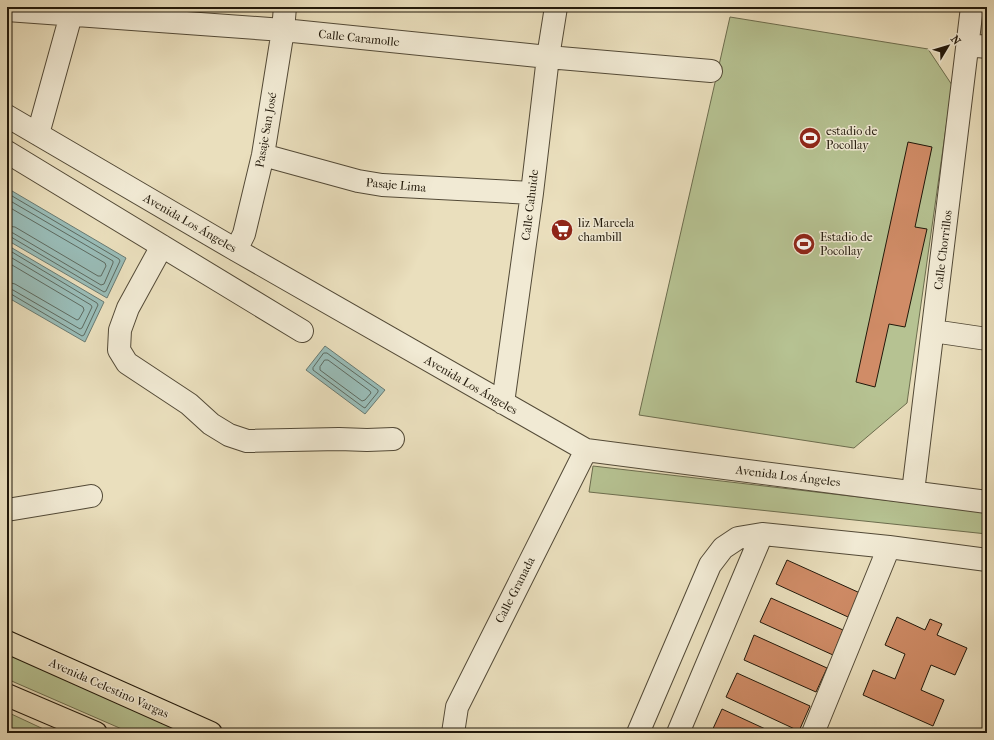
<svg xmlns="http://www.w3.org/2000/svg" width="994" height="740" font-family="'IM FELL French Canon',serif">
<rect width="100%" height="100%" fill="#eadfbd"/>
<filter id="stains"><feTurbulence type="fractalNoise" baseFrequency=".005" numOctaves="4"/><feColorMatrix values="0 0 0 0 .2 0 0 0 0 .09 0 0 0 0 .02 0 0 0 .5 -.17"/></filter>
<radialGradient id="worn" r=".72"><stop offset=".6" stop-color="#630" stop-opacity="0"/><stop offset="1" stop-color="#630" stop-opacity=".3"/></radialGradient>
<path fill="#b6c292" stroke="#6c6d4e" d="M730 17 928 49 952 85 907 403 854 448 639 415Z
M593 466 987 512V534L589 492Z
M7 652 187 733H131L7 679Z
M7 712 52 733 7 732Z"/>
<path fill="#99bcb7" stroke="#697a72" d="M7 188 126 258 107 298 7 240Z
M7 245 104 302 85 342 7 297Z
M325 346 385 390 365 414 306 370Z"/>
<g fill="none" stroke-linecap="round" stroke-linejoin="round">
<path stroke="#5d6a60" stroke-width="1" d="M7 193 119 259 120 261 106 291 104 292 11 237H7
M7 199 113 261V263L104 284 101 285 13 233 7 232
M7 206 105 263 106 266 101 276H98L15 227 7 226
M7 249 97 303 98 305 84 335 82 336 11 294 7 293
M7 255 91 305 92 307 82 328 80 329 13 290 7 288
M7 262 83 307 84 310 79 319 77 320 15 284 7 282
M324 353H327L378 390V392L365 408 363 407 313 370V368Z
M325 360H328L370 391 371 393 365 400 362 401 320 370V367Z"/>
</g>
<path fill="#d08c67" stroke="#21180a" d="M908 142 932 147 915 227 927 229 905 327 889 324 875 387 856 382Z
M787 560 860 593 848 617 776 584Z
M771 598 843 630 833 655 760 622Z
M897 617 925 630 930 619 942 624 937 635 967 648 955 675 931 665 921 690 944 700 933 726 863 695 873 670 895 679 905 654 885 645Z
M754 635 827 668 816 692 744 660Z
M737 673 810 706 799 731 726 697Z
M722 709 774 733H711Z"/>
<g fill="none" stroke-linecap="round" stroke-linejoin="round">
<g stroke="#534a37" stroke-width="24">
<path id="minor" d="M7 10 283 30 548 57 711 71
M969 45 987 47
M7 116 236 250 586 450 987 502
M38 134 71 15
M7 152 302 331
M263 155 358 181 382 185 532 193
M162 246 128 308 120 330 119 350 127 363 189 404 211 424 229 435 247 441 339 439 367 440 393 439
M236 250 244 234 263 155 283 30 285 7
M933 331 987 339
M503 403 532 193 548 57 556 7
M913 492 972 7
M7 510 91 496
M453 733 457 707 586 450
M638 733 710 565 723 548 738 538 762 534 889 547 987 560
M678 733 762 534
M813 733 889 547"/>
</g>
<g stroke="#21180a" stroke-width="24">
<path id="major" d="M7 642 211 733
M7 695 96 733"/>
</g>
<use href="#minor" stroke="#f1ead4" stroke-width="22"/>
<use href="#major" stroke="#eadfbd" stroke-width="22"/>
</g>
<defs>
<g id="stadium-disc" transform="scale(1.15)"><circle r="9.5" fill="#8f2418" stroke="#f1ead4"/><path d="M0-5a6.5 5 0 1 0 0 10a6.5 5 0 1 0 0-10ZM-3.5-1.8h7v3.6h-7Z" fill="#fff"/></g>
<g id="supermarket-disc" transform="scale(1.15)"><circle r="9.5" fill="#8f2418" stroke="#f1ead4"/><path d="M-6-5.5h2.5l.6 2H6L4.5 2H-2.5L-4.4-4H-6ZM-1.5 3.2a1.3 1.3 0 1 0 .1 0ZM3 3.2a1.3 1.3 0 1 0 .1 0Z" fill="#fff"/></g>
</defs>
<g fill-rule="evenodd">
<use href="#stadium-disc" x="810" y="138"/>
<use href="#supermarket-disc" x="562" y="230"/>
<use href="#stadium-disc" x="804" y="244"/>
</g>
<g text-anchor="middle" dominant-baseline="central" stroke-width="3" stroke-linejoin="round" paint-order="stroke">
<g font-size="12" fill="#21180a" stroke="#f1ead4">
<text transform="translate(359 38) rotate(6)">Calle Caramolle</text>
<text transform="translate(266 130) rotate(-80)">Pasaje San José</text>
<text transform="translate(396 185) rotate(5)">Pasaje Lima</text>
<text transform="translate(530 205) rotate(-83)">Calle Cahuide</text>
<text transform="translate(190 223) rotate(30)">Avenida Los Ángeles</text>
<text transform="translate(943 250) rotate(-83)">Calle Chorrillos</text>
<text transform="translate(471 385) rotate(30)">Avenida Los Ángeles</text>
<text transform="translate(788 476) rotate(7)">Avenida Los Ángeles</text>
<text transform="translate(515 590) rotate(-63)">Calle Granada</text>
<text transform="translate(109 688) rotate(24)">Avenida Celestino Vargas</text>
</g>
<g font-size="12" fill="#21180a" stroke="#f1ead4" text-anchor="start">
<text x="826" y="131">estadio de<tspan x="826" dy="14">Pocollay</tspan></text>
<text x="578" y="223">liz Marcela<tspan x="578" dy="14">chambill</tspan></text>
<text x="820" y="237">Estadio de<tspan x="820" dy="14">Pocollay</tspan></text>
</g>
</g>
<rect width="994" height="740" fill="none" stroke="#eadfbd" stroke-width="24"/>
<rect x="8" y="8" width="978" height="724" fill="none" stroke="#21180a" stroke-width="2"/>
<rect x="12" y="12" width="970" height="716" fill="none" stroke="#21180a"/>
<g transform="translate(948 46) rotate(52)" stroke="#f1ead4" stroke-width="3" paint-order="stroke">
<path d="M0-3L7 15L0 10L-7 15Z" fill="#21180a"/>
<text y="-6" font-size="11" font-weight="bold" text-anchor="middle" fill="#21180a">N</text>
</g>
<rect width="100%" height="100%" filter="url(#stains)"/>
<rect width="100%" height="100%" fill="url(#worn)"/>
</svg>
